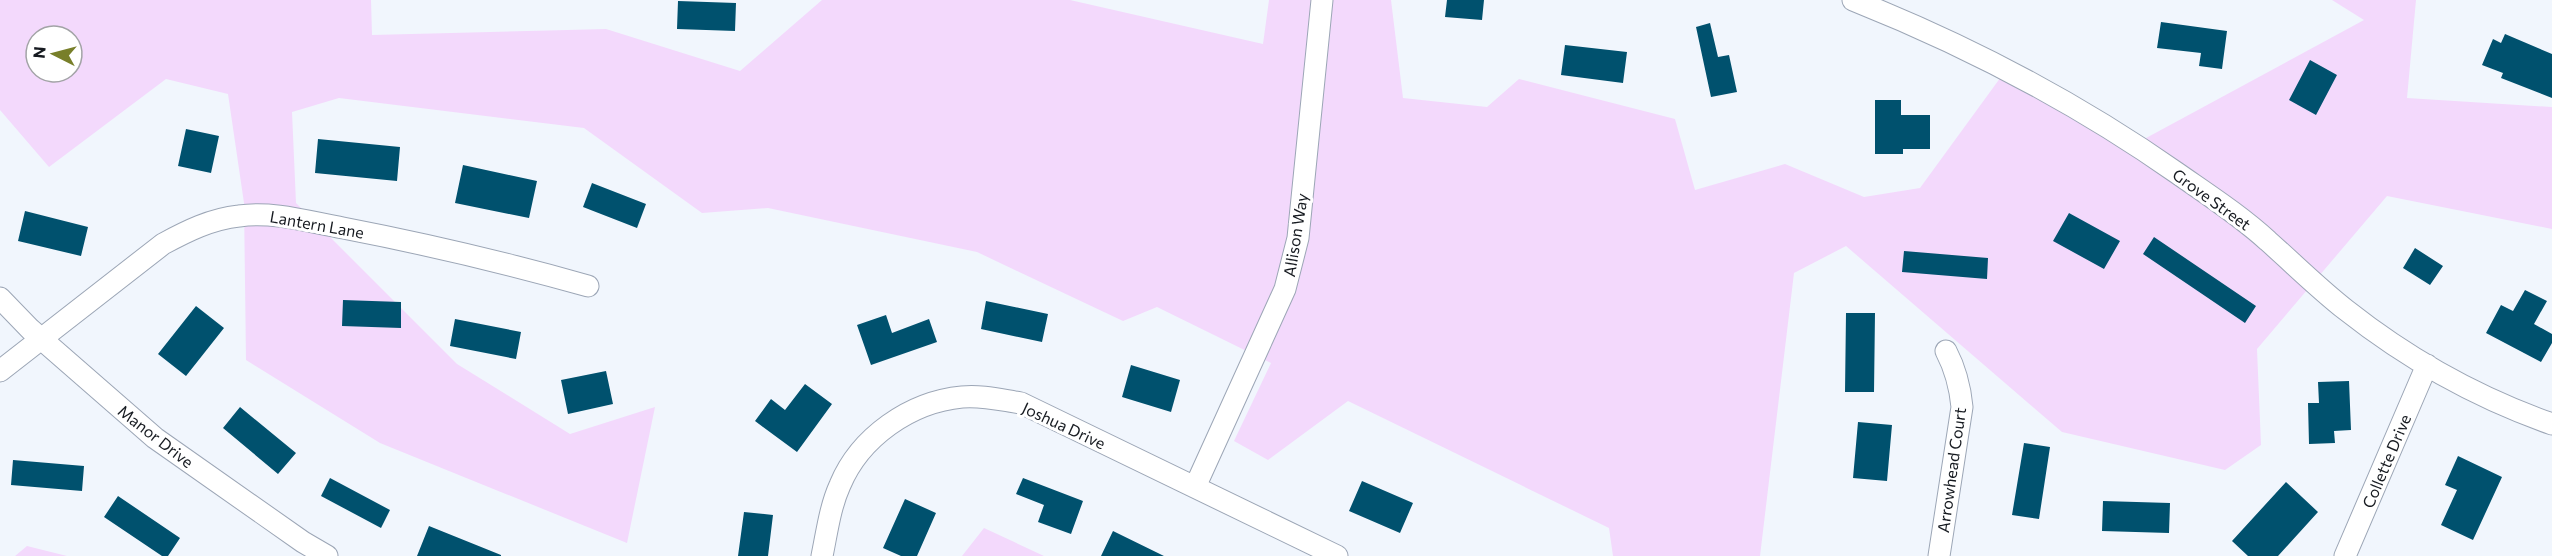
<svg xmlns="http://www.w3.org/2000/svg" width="2552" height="556" font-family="Commissioner,sans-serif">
<rect width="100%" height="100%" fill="#f1f6fd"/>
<path fill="#f3d9fc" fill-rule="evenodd" d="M0 0H371L372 35 606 29 740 71 822 0H1070L1263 44 1269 0H1391L1403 98 1487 107 1519 79 1675 119 1695 190 1785 164 1864 197 1920 188 2006 70 2135 144 2364 20 2332 0H2416L2407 98 2552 107V229L2387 196 2257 349 2261 445 2225 470 2062 432 1846 246 1794 273 1760 556H1613L1609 528 1348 401 1268 460 1234 441 1271 363 1157 307 1123 321 977 252 768 208 702 213 584 128 339 98 292 112 296 203 457 364 570 434 655 407 627 543 380 443 246 360 244 203 228 94 166 79 49 167 0 110ZM36 36H72V72H36Z
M984 528 1044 556H962Z
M27 546 67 556H15Z"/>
<path fill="#00516e" d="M1447 0H1484L1482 20 1445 17Z
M678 1 736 3 735 31 677 29Z
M2161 22 2227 31 2222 69 2199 66 2201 53 2157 48Z
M1710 23 1718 57 1729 55 1737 92 1711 97 1696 27Z
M2505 34 2552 54V98L2501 78 2503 73 2482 65 2493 39 2501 43Z
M1565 45 1627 52 1623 83 1561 75Z
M2310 60 2337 75 2316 115 2289 100Z
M1875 100H1901V115H1930V149H1903V154H1875Z
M186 129 219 136 211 173 178 166Z
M318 139 400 147 397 181 315 173Z
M463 165 537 181 529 218 455 203Z
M592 183 646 204 637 228 583 207Z
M25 211 88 227 81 256 18 241Z
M2069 213 2120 241 2104 269 2053 241Z
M2154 237 2256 306 2245 323 2143 254Z
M2415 248 2443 266 2430 285 2403 268Z
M1904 251 1988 258 1987 279 1902 272Z
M2525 290 2547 301 2534 324 2552 334V343L2541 362 2486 333 2501 305 2513 311Z
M343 300 401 302V328L342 326Z
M986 301 1048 314 1042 342 981 329Z
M196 306 224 328 186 376 158 354Z
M1846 313H1875L1874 392H1845Z
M886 315 892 333 929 319 937 342 871 365 857 325Z
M455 319 521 332 516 359 450 346Z
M1131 365 1180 380 1171 412 1122 397Z
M606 371 613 404 568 414 561 380Z
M2349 381 2351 430 2334 431 2335 443 2309 444 2308 403H2319L2318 382Z
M805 384 832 404 797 452 755 421 771 399 785 410Z
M240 407 296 453 278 474 223 428Z
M1858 422 1892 425 1887 481 1853 478Z
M2024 443 2050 447 2039 519 2012 515Z
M2458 456 2502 477 2473 540 2441 525 2457 490 2445 485Z
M13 460 84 466 82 491 11 485Z
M330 478 390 510 381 528 321 496Z
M1023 478 1083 501 1071 534 1038 522 1044 505 1016 494Z
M1362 481 1413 503 1400 533 1349 511Z
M2286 482 2318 512 2278 556H2248L2232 541Z
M118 496 180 538 168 556H162L104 517Z
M905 499 936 513 917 556H901L883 548Z
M2103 501 2170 503 2169 533 2102 531Z
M744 512 773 515 768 556H738Z
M429 526 501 555V556H417Z
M1113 531 1164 556H1101Z"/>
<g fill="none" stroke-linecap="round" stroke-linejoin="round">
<g stroke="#9ca6b6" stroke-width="23">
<path id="minor" d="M1853 0C1966 45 2077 103 2177 173 2207 194 2241 216 2268 241 2294 264 2319 289 2346 310 2408 359 2478 398 2552 424
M0 298 30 329 155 438 303 542 327 556
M0 371 163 244C187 231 211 219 239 216 274 211 309 222 343 228 426 244 507 263 588 286
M1195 487 1285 289 1298 238 1322 0
M822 556C827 532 830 507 840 485 860 437 910 402 962 397 982 395 1001 400 1021 403L1337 556
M1939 556 1962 407C1960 386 1956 370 1946 351
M2345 556 2427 365"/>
</g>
<use href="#minor" stroke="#fff" stroke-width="21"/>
</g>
<g text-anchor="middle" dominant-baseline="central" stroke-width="6" stroke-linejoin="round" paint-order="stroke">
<g font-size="16" fill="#161a20" stroke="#fff">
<text transform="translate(2212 199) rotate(36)">Grove Street</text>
<text transform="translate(317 224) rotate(10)">Lantern Lane</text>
<text transform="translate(1295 235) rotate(-81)">Allison Way</text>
<text transform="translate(1064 425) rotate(25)">Joshua Drive</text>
<text transform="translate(156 436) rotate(38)">Manor Drive</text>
<text transform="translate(2386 461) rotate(-67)">Collette Drive</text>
<text transform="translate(1951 470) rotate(-82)">Arrowhead Court</text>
</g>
</g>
<g transform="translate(54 54) rotate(276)"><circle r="28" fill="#ffffff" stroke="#a2a3a6" stroke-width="1.5"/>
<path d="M0-4.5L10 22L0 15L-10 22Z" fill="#787f2a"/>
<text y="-9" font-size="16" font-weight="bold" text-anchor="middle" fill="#161a20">N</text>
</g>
</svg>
